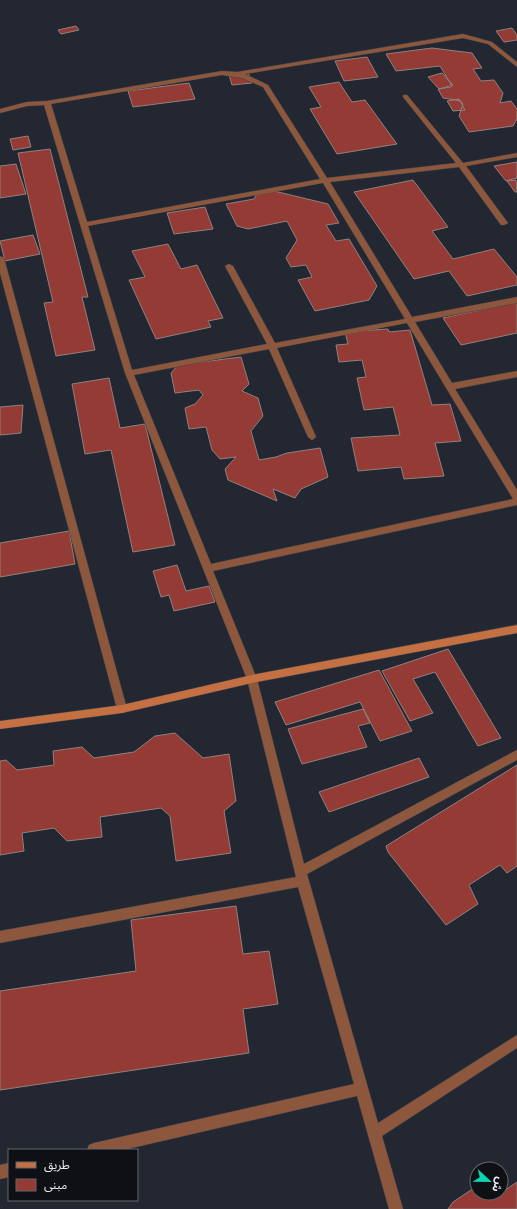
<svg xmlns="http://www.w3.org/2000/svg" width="517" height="1209" font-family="Commissioner,'Noto Sans Arabic',sans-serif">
<rect width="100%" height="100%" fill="#222731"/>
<path fill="#933b34" stroke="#91817f" d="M76 26 79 30 61 34 58 30Z
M512 28 517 35V40L504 42 496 31Z
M432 48 472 53 482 68 473 69 481 81 494 80 503 93 500 103 511 101 517 109V119L513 126 469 132 459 116 463 104 461 101 443 98 438 89 451 87 452 86 440 66 396 71 386 54Z
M367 57 378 77 344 81 335 61Z
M248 73 252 83 232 85 229 75Z
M442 73 453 85 439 89 428 77Z
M339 82 352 102 365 100 397 144 337 154 310 109 321 107 309 87Z
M189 83 195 99 133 107 128 91Z
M459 99 465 110 453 111 447 101Z
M28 136 31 147 13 150 10 139Z
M50 149 88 297H82L95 350 56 356 44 303 53 302 18 153Z
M517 162V178L506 181 494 166Z
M16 164 26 194 0 198V166Z
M413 180 448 227 432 231 453 259 494 249 517 277V285L467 296 449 271 414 279 354 192Z
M516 180 517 192H515L507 181Z
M274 191 328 204 339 223 326 225 336 241 349 239 377 286 369 300 315 311 298 280 312 277 306 265 291 267 286 258 297 240 287 221 248 229 237 226 226 204 254 199 257 194Z
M205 207 213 229 174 234 167 213Z
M33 235 40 254 5 261 0 241Z
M168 244 181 269 197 265 223 318 208 321 211 327 156 339 129 280 145 277 132 251Z
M517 302V333L461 345 443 318Z
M388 329 389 332 410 330 432 405 450 404 461 441 435 443 444 476 404 479 401 467 358 471 351 438 400 435 393 407 364 410 357 378 366 377 362 360 339 362 336 345 348 344 345 332Z
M241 357 249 384 242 391 258 398 263 416 251 431 259 460 276 457 287 453 320 448 328 477 301 489 295 498 273 489 277 501 228 480 225 469 236 457 220 459 212 450 206 427 189 429 185 408 195 404 203 395 199 390 175 393 171 373 178 365Z
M109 378 120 428 145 424 175 545 133 552 111 450 85 454 72 384Z
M23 405 21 433 0 435V407Z
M69 531 75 564 0 577V543Z
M177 565 186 591 209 586 215 602 174 611 169 595 161 597 153 571Z
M448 649 501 738 478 746 435 672 413 679 433 713 410 721 382 671Z
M379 670 412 731 380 741 360 702 286 725 275 702Z
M363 709 370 723 358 726 367 747 302 764 288 729Z
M175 733 203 758 229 754 236 801 224 811 231 853 176 861 170 816 161 808 100 817 102 837 67 841 54 828 22 833 24 851 0 855V761L6 760 17 770 54 765 53 751 82 747 94 758 134 752 155 736Z
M419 758 429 777 329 812 319 792Z
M517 765V866L507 873 500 865 469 885 478 904 446 925 388 852 386 846Z
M236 906 243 954 269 951 278 1004 243 1009 249 1053 0 1090V991L136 971 131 920Z
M517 1182V1209H448L453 1202 477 1186V1193H496L498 1195Z"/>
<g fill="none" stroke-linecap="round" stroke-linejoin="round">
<g stroke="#3e424c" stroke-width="1">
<path id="minor" d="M463 34 492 42 517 62V67L488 44 463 38 245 74 268 85 327 178 456 163 403 97V95H407L463 163 517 153V157L466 166 508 223 504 225H501L459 167 330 182 412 317 517 297V303L415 322 452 383 517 371V377L455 389 517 490V505L213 571 257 679 304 864 517 750V760L307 874 378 1123 517 1035V1048L382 1136 403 1209H389L357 1096 123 1150H87L89 1145 94 1143 354 1084 298 887 0 943V931L296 877 247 679 125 373 44 105 27 106 0 113V109L27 102 47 101 222 71 237 72ZM222 75 242 78 263 87 320 179 87 222 51 104ZM323 183 405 319 275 343 233 266 229 264 225 266 267 344 132 370 88 226ZM407 323 513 499 211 564 134 375 269 349 308 437 312 440 316 437 277 348Z
M0 256 4 258 127 709 126 712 122 713 118 712 117 709 0 273Z
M9 1163V1177L0 1179V1165Z"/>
</g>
<g stroke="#3e424c" stroke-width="1">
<path id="secondary" d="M517 625V633L252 683 122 713 0 729V721L122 705 252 675Z"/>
</g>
<use href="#minor" fill="#8c573c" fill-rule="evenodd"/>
<use href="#secondary" fill="#c57043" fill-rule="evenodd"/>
</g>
<rect x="8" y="1149" width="130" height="52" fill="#0e1014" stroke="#65676c"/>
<rect x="16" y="1162" width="20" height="6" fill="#c57043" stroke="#65676c"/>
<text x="44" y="1169" font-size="12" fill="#e7eaf1">طريق</text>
<rect x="16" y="1179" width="20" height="12" fill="#933b34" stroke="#65676c"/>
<text x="44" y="1189" font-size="12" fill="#e7eaf1">مبنى</text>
<g transform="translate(489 1181) rotate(112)"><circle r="19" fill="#0e1014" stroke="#65676c"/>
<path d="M0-3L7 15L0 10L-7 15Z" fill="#0ad5b5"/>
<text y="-6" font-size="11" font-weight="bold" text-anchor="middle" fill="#e7eaf1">ش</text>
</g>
</svg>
